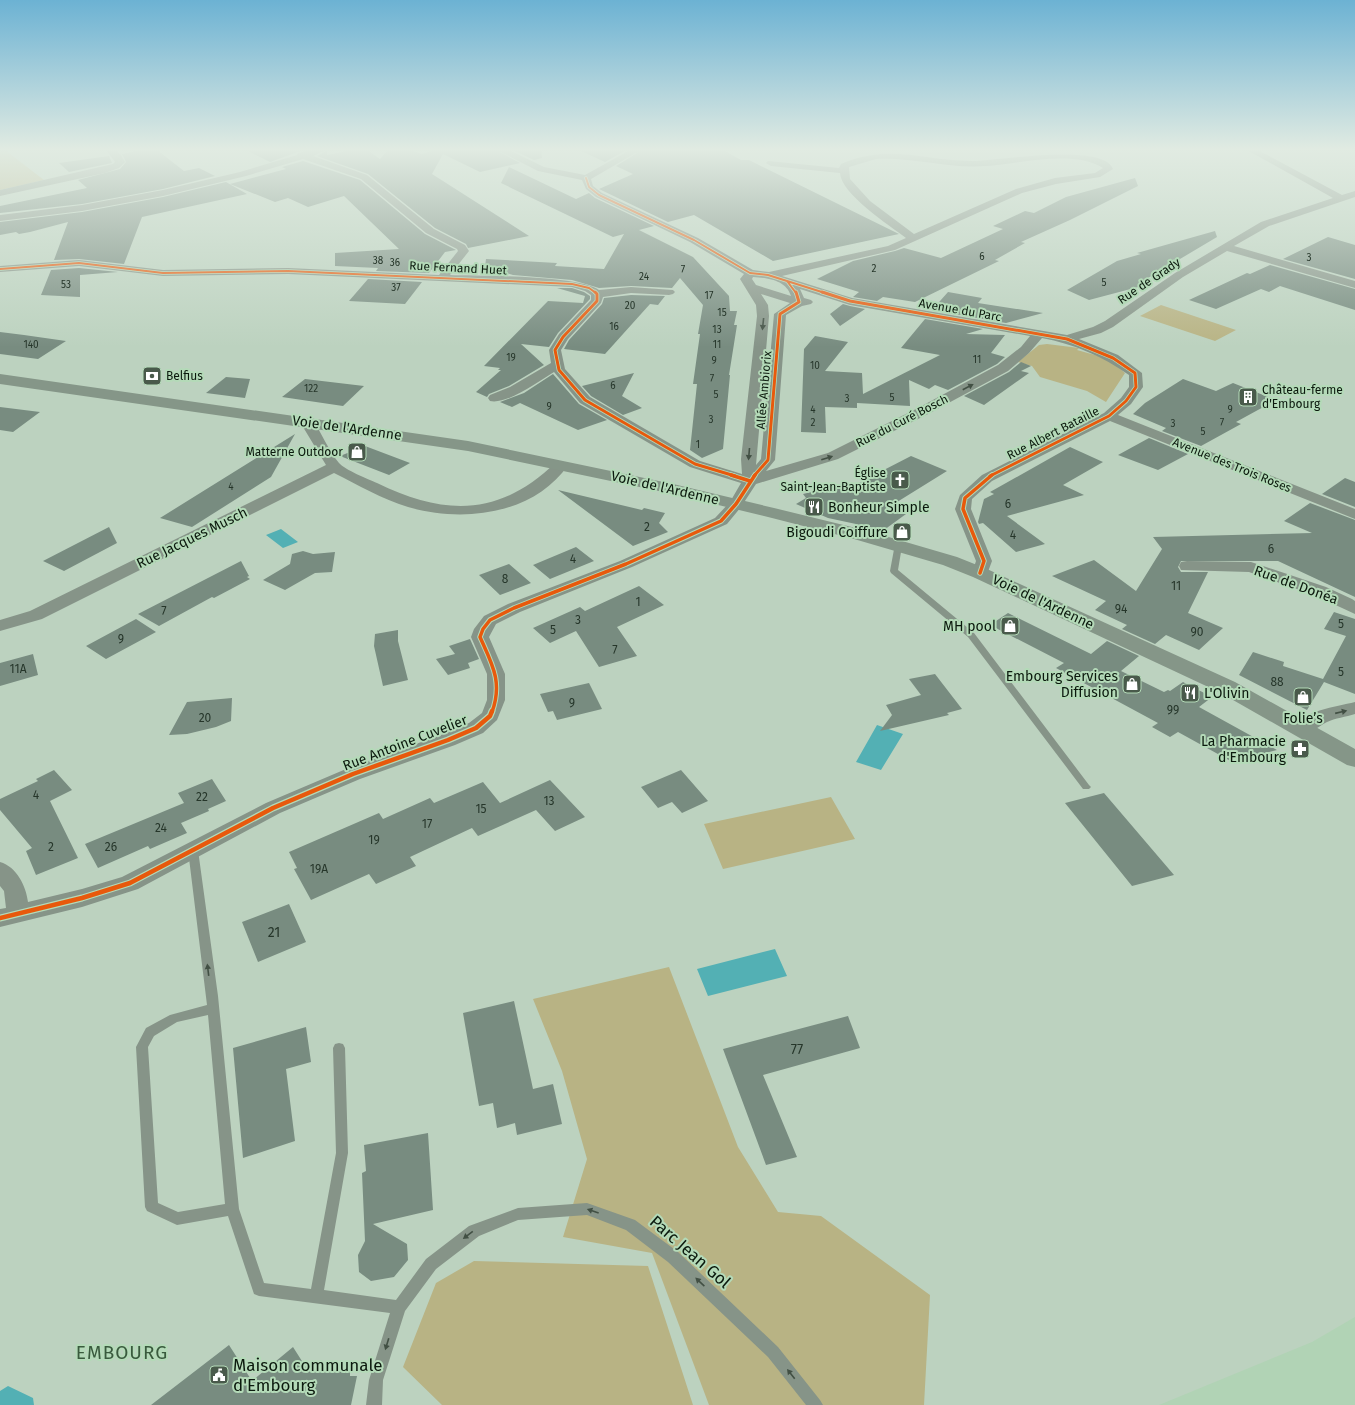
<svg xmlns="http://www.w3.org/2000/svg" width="1355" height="1405" font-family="'Fira Sans',sans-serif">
<rect width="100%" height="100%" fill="#bcd2bf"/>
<path fill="#b1d3b5" d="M1355 1317V1405H1159L1312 1342Z"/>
<path fill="#b8b384" d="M0 150H5L44 180 0 190Z
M1161 305 1236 330 1215 341 1140 316Z
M1047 344 1079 348 1077 350 1109 359 1125 373 1106 402 1087 391 1040 377 1032 366 1018 362 1039 345Z
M831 797 855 839 723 869 704 824Z
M669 967 738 1147 778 1212 821 1216 930 1295 924 1405H709L652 1253 563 1237 587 1159 562 1071 533 999Z
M474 1261 648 1266 693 1405H442L403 1367 436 1283Z"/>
<path fill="#53b0b4" d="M281 529 298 542 283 548 266 535Z
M877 725 903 734 881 770 856 762Z
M775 949 787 976 708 996 697 969Z
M8 1386 33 1398 34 1405H0V1391Z"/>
<path fill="#788c80" d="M143 150H157L184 171 199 168 215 176 163 189 82 204 0 213V206L87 188 78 180 120 169 126 162 122 154Z
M246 150H303L270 162Z
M353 150H367L380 159 388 150H409L422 154 436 150H496L520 163 480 172 443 154 432 174 529 236 468 248 466 244 435 228 368 174 317 156 327 151V155Z
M513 150H541L542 158 534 160Z
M579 150H626L605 162Z
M642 150H723L741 160H749L899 234 773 261 694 215 668 222 599 189 633 174 616 166Z
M109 156 112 163 69 172 59 163Z
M303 161 360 180 425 234 456 250 445 252 429 273 376 271 378 268 335 266V253L399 249 344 196 308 207 288 198 275 202 230 184 286 169 282 167Z
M509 167 576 199 589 193 595 198 654 226 639 230 693 257 729 296 730 311H737L734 325H737L729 375H730L723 449 702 458 690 450 697 384H693L700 334H698L703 305 680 278 672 288 631 286 599 288 572 280 513 275 485 267 486 259 557 263 555 266 604 269 624 234 613 237 501 183Z
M1135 178 1138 186 1070 220 1021 242 1025 243 995 260 999 261 915 302 883 297 877 301 853 297 859 292 817 279 853 261 895 251 904 248 941 258 1003 229 993 226 1025 211 1034 213 1066 197Z
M226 182 247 194 142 217 124 264 79 259 54 260 68 222 30 232 19 234 16 232 0 235V222L82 212 163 197Z
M1215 231 1217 237 1143 281 1142 286 1089 300 1067 290 1117 261 1141 254 1137 253Z
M1328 237 1355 245V279L1283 259Z
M1270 265 1355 289V310L1280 286 1269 292 1261 289 1216 309 1189 300 1247 273 1250 274Z
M79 268 118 272 80 275V297L41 295 51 270Z
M368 279 422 282 405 304 349 301Z
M557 288H572L584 292 590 296V299L558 333 549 347 521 344 544 365 509 386 489 394 487 397 476 392 501 370H498L500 368 484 366 548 301 583 303 585 296Z
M948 292 982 298 978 303 1043 313 1006 323 932 310Z
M631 295 665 296 658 305 650 304 605 354 564 349 569 340 602 304 604 298Z
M843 304 850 306 865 309 840 326 830 314Z
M925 319 983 329 966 334 1005 335 991 353 1005 357 997 364 948 390 935 385 929 389 909 380 910 406 857 403V408L825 407 826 433 801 432 804 349 815 336 848 342 825 371 862 373 863 394 940 355 901 348Z
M0 332 24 335 66 341 38 359 0 354Z
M1021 362 1031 366 1021 371 1029 373 984 405 964 396 1009 372Z
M634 373 622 396 642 408 623 415 591 396 582 386Z
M553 374 579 404 607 420 578 430 520 403 512 407 500 402 524 393Z
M226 377 250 379 245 398 206 393Z
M305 379 364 386 343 406 282 397Z
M1183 379 1216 391 1233 383 1276 400 1236 422 1241 424 1201 446 1162 431 1166 428 1133 414 1145 403Z
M0 407 40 412 13 432 0 430Z
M295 434 271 477 192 527 160 518Z
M1149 438 1188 454 1158 470 1118 455Z
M365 446 410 463 389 475 340 456Z
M1070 447 1103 462 1063 485 1084 495 1007 516 1045 544 1016 552 983 523 979 524 978 522 984 499 994 494 990 492Z
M911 456 947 471 889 507 906 514 884 530 828 518 796 504 806 498 803 494 840 485 845 490Z
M1345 478 1355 482V507L1322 494Z
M558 490 642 510 644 508 665 513 659 523 668 532 633 546Z
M1310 503 1355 520V597L1278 561H1181L1178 567 1181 572H1208L1188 613 1223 628 1199 650 1166 635 1155 644 1122 629 1127 625 1095 610 1106 601 1052 576 1094 560 1136 591 1162 549 1153 537 1312 533 1284 521Z
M109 527 117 543 64 571 43 561Z
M576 547 594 561 550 579 533 565Z
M303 551 313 554 335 552 332 572 315 573 285 590 263 580 290 564 292 554Z
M241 561 249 576 247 577 250 579 214 598 212 597 159 626 138 614Z
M509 564 531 583 500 595 479 575Z
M639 586 664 605 617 627 637 656 599 667 576 631 550 643 533 628 580 607 585 611Z
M1334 612 1355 619V694L1324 682 1307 710 1239 675 1253 652 1284 662 1283 666 1323 679 1346 636 1324 629Z
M1008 613 1091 654 1107 641 1139 656 1121 671 1164 692 1168 690 1170 691 1183 682 1212 697 1199 707 1277 750 1243 759 1236 764 1178 732 1170 737 1152 727 1158 723 1056 668 1064 663 990 625Z
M136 619 156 632 106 659 86 646Z
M398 630V641L408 680 383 686 374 646 375 634Z
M470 639 479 659 468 663 470 668 448 675 436 659 455 654 449 646Z
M33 654 38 675 0 686V663Z
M935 674 962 709 947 713 949 715 880 731 892 715 886 705 921 695 909 679Z
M589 683 602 709 557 720 553 711 548 712 540 694Z
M232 698 231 721 216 727 187 734 169 735 187 702Z
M54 770 72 790 50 801 78 858 36 875 26 851 32 848 0 810V799L38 781 36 779Z
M681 770 708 801 682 813 672 802 658 808 641 787Z
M212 779 226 801 208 809 209 811 181 823 187 833 150 849 148 846 98 868 85 844 184 803 178 793Z
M550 780 585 817 555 831 536 810 478 836 472 828 410 857 416 866 376 884 369 874 311 900 294 869 297 868 289 852 379 813 383 819 430 798 434 803 483 782 500 803Z
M1104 793 1174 875 1132 886 1065 803Z
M289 904 306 942 258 962 242 922Z
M514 1001 533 1089 553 1084 562 1124 517 1135 515 1123 497 1128 493 1103 479 1106 463 1013Z
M848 1016 860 1048 763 1075 797 1157 766 1165 723 1049Z
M306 1027 311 1062 286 1069 295 1141 243 1158 233 1048Z
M428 1133 433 1210 373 1224 407 1244 408 1260 394 1277 371 1281 359 1272 358 1255 365 1241 362 1173 366 1171 364 1145Z
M229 1345 252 1381 293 1347 307 1369 350 1371V1376H357L351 1405H151Z"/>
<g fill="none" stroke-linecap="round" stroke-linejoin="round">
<path fill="#869488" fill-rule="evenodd" d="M895 544H901L902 546 898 570 974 633 1089 785 1091 787 1089 789H1083L968 637 891 573 890 571Z
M193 846 197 847 198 850 218 996 239 1209 264 1283 311 1289 336 1153 333 1048 335 1044 339 1043 343 1044 345 1048 348 1153 324 1290 396 1300 426 1259 469 1226 518 1208 587 1203 635 1220 678 1252 778 1347 820 1400 823 1405H806L768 1357 668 1262 626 1230 587 1215 518 1220 479 1236 436 1269 405 1311 383 1380 382 1405H366L369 1380 390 1313 259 1296 254 1294 228 1216 177 1225 147 1211 145 1207 136 1047 146 1028 170 1015 207 1005 188 850 189 847ZM208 1015 225 1204 178 1212 158 1203 148 1047 154 1036 177 1022Z"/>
<path fill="#869488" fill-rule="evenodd" d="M106 150H116L121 155 125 162 119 168 105 173 0 196V190L113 164 115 162Z
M312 150H326L313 156 367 175 434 229 465 245 469 251 450 275C481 276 578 275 599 290L631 287 673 290 675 292 673 294 669 295 631 293 603 297 601 303 568 339 561 350 565 369 590 397 700 461 742 474 741 459 757 316 756 305 740 279 744 274 690 242 596 197 586 189 582 180 538 171 497 150H509L544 167 585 175 630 150H641L591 179 593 186 602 193 698 238 753 270 769 272 888 246 906 238C889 225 841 194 840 173L771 166 766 163 768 161 839 168 841 164C891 143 922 161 972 161 996 161 1103 142 1113 169L1100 177 1056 184 1022 193 895 250 782 276 852 298 1067 335 1093 327 1105 321 1175 273 1261 222 1333 198 1247 150H1258L1342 195 1355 191V197L1269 226 1234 246 1355 281V288L1227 251 1183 277 1113 327 1101 333 1079 339 1118 355 1142 373 1143 387 1131 404 1118 415 1355 509V519L1110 421 992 481 972 499 971 509 992 561 986 577 980 578 974 577 972 573 976 561 955 509 960 495 982 475 1104 413 1121 398 1129 387V375C1102 356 1074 344 1042 338L1029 353 1008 371 928 414 838 459 756 484 741 507 727 524 632 567 520 612 496 624 489 637 505 674V700L497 720 483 733 455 745 360 779 280 813 138 889 82 907 0 927V909L6 908 4 891 0 886V862C17 867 26 886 28 902L82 889 122 877 266 803 346 769 441 735 469 723 482 713 487 700V674L471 637 474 629 484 616 508 604 620 561 715 518 730 502 741 483 690 467 580 403 554 372C539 381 507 405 490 401L488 398 490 395 510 387 551 363 549 350 559 334 591 300V295L585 291 572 287 288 274 163 276 79 266 0 272V266L79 260 163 270 288 268 439 275 458 251 457 249 426 233 361 179 303 159 246 176 163 196 82 211 0 221V215L82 205 163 190 240 172 297 155 298 153ZM876 159C913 157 949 169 986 166 1019 164 1073 149 1103 168L1095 173 1055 178 1016 189 914 234 870 201 850 179 849 167ZM753 277C768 278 786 280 791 296L756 285 752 279ZM800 289 850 305 1030 336 1021 347 998 365 918 408 828 453 766 471 775 460 786 315 802 306 811 304 813 302 811 300 804 298ZM761 294 790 303 774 314 761 459 756 465 769 316 768 305Z
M307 418 312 419C322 433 328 450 339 463 345 470 368 479 377 483 445 516 500 517 556 462H566L568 465C534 515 462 523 408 507 382 499 358 485 334 473L42 619 0 631V620L30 611 326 465 300 422 302 419Z
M1187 561 1251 562 1326 587 1352 599 1355 601V614L1314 595 1249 572 1181 570 1179 566 1181 562Z
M1355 702V714C1346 717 1335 718 1327 722 1315 728 1309 737 1295 734L1292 729C1304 710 1335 707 1355 702Z"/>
<path fill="#859688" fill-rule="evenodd" d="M0 374 468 441 673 484 774 508 868 531 957 557 987 569 1235 682 1355 749V767L1347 765 1219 692 973 577 943 565 854 539 772 518 673 494 468 451 0 384Z"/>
<g stroke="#b4dab8" stroke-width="3.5">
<path id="cycleway-far3" d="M586 178 589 187 599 195 694 240 750 273 768 275 825 293
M0 269 79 263 163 273 288 271 572 284 589 288 596 293
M787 281 796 293"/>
</g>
<g stroke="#b4dab8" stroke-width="4.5">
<path id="cycleway-far2" d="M595 292 597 294V301L563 337 555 350 559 370 585 400 695 464 735 476
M822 292 850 301 1067 339 1113 358 1135 373 1136 387 1126 401 1109 416 990 476
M754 476 768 460 780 314 799 302 796 292"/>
</g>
<g stroke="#b4dab8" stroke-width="5.5">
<path id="cycleway-far1" d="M731 475 750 481
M980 573 984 561 963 509 965 498 992 475
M492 712C503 682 492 664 480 637L483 629 490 620 514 608 626 564 721 521 736 504 755 475"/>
</g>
<g stroke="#b4dab8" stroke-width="7">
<path id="cycleway" d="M0 918 82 898 130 883 273 808 353 774 448 740 476 728 490 716 492 711"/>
</g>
<use href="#cycleway-far3" stroke="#e8590c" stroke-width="2"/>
<use href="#cycleway-far2" stroke="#e8590c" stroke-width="3"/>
<use href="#cycleway-far1" stroke="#e8590c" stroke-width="3.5"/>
<use href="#cycleway" stroke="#e8590c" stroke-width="4.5"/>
</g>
<defs><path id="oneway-solid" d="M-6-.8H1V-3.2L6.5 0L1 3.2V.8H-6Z"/></defs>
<g fill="#425044">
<use href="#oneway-solid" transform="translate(763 324) rotate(96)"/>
<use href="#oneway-solid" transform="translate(968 387) rotate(-28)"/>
<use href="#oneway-solid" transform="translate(749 454) rotate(95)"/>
<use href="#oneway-solid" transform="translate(827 458) rotate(-18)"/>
<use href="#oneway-solid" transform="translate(1341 712) rotate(-13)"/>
<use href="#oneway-solid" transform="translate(208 970) rotate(-97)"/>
<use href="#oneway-solid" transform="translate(593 1211) rotate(-161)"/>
<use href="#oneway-solid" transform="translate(468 1235) rotate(143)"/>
<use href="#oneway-solid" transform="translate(700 1282) rotate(-137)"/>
<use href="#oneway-solid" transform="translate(387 1344) rotate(107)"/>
<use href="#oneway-solid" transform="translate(791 1374) rotate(-128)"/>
</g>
<linearGradient id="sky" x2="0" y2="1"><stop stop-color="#6cb2d3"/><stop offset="0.43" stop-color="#e1ebe2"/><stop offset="1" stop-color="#e1ebe2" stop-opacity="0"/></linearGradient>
<rect width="1355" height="347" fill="url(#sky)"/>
<defs>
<g id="bank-square" transform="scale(1)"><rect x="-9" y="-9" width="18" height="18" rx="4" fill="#495a4b" stroke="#b4dab8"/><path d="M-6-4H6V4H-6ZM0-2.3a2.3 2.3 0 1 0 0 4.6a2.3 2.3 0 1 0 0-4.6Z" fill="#fff"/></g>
<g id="building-square" transform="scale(1)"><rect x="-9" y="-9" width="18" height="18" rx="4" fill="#495a4b" stroke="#b4dab8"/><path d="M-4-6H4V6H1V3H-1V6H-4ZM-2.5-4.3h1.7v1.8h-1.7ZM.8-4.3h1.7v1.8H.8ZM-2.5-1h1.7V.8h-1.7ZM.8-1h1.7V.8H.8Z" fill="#fff"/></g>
<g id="shop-square" transform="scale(1)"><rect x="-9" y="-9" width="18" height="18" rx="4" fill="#495a4b" stroke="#b4dab8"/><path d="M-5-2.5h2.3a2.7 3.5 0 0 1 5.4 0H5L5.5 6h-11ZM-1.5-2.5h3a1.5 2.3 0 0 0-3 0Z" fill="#fff"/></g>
<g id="church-square" transform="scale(1)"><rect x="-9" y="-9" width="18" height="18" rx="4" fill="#495a4b" stroke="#b4dab8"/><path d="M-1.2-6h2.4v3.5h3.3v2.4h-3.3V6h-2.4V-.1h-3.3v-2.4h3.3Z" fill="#fff"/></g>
<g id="restaurant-square" transform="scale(1)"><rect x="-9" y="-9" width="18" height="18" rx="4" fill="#495a4b" stroke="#b4dab8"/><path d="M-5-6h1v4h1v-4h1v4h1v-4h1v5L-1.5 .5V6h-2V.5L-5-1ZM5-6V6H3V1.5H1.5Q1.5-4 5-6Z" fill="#fff"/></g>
<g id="pharmacy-square" transform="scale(1)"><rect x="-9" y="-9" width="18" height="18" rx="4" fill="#495a4b" stroke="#b4dab8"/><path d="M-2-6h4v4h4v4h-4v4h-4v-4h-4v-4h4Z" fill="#fff"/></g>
<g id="civic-square" transform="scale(1)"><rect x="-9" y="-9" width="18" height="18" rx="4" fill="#495a4b" stroke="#b4dab8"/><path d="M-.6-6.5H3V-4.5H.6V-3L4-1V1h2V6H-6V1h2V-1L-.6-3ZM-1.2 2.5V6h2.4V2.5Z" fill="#fff"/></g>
</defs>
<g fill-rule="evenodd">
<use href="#bank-square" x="152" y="376"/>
<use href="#building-square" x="1248" y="397"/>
<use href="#shop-square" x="357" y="452"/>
<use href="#church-square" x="900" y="480"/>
<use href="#restaurant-square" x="814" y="507"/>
<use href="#shop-square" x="902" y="532"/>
<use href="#shop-square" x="1010" y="626"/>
<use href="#shop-square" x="1132" y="684"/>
<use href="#restaurant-square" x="1190" y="693"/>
<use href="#shop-square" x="1303" y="697"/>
<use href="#pharmacy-square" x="1300" y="749"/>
<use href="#civic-square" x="219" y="1375"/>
</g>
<g text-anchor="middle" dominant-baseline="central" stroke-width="4" stroke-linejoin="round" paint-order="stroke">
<g font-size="10" fill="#26362a">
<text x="982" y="257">6</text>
<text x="1309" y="258">3</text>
<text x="378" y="261">38</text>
<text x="395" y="263">36</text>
<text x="874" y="269">2</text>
<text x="683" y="270">7</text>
<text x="644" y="277">24</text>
<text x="1104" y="283">5</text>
<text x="66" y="285">53</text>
<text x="396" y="288">37</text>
<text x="709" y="296">17</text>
<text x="630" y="306">20</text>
<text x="722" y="313">15</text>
<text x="614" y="327">16</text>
<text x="717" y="330">13</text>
<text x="31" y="345">140</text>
<text x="717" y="345">11</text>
<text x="511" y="358">19</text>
<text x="977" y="360">11</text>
<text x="714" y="361">9</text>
<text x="815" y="366">10</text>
<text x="712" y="379">7</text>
<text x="613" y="386">6</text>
<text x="311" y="389">122</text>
<text x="716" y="395">5</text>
<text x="892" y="398">5</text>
<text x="847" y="399">3</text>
<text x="549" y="407">9</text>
<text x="813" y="410">4</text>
<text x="1230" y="410">9</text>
<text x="711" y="420">3</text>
<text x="813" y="423">2</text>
<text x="1222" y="423">7</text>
<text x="1173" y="424">3</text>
<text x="1203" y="432">5</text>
<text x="698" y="445">1</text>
<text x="231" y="487">4</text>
</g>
<g font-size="12" fill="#0b190d" stroke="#b4dab8">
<text transform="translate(458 268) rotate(3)">Rue Fernand Huet</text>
<text transform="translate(1149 281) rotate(-34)">Rue de Grady</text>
<text transform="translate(960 310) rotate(10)">Avenue du Parc</text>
<text transform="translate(764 390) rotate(-85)">Allée Ambiorix</text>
<text transform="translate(902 421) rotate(-27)">Rue du Curé Bosch</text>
<text transform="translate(1053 433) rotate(-27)">Rue Albert Bataille</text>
<text transform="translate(1232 465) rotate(22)">Avenue des Trois Roses</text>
</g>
<g font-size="12" fill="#0b190d" stroke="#b4dab8" text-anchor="start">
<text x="166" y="376">Belfius</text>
<text x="1262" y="390">Château-ferme<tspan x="1262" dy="14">d'Embourg</tspan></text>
<text x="343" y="452" text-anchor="end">Matterne Outdoor</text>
<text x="886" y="473" text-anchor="end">Église<tspan x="886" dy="14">Saint-Jean-Baptiste</tspan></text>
</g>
<g font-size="12" fill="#26362a">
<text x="1008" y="504">6</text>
<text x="647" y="527">2</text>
<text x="1013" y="535">4</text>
<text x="1271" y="549">6</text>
<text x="573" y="559">4</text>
<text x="505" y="579">8</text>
<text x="1176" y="586">11</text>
<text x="638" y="602">1</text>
<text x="1121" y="609">94</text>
<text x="164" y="611">7</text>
<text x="578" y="620">3</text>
<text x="1341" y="624">5</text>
<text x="553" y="630">5</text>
<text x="1197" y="632">90</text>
<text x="121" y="639">9</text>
<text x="615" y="650">7</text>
<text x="18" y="669">11A</text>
<text x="1341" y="672">5</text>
<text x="1277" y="682">88</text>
<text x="572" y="703">9</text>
<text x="1173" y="710">99</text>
<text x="205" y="718">20</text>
<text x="36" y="795">4</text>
<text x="202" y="797">22</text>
<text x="549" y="801">13</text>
<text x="481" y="809">15</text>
<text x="427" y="824">17</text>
<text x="161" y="828">24</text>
<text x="374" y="840">19</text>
<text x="51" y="847">2</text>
<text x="111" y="847">26</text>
<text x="319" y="869">19A</text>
</g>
<g font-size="14" fill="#0b190d" stroke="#b4dab8">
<text transform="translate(347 428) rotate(8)">Voie de l'Ardenne</text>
<text transform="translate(665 488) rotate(13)">Voie de l'Ardenne</text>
<text transform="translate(192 538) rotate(-26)">Rue Jacques Musch</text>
<text transform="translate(1296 585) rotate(20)">Rue de Donéa</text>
<text transform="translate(1043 602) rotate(25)">Voie de l'Ardenne</text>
<text transform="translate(405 743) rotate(-21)">Rue Antoine Cuvelier</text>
</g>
<g font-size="14" fill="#0b190d" stroke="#b4dab8" text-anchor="end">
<text x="828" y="507" text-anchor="start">Bonheur Simple</text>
<text x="888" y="532">Bigoudi Coiffure</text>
<text x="996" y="626">MH pool</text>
<text x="1118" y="676">Embourg Services<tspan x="1118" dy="16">Diffusion</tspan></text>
<text x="1204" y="693" text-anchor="start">L'Olivin</text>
<text x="1303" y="718" text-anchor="middle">Folie’s</text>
<text x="1286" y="741">La Pharmacie<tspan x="1286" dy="16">d'Embourg</tspan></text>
</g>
<g font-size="14" fill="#26362a">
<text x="274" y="932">21</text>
<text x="797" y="1049">77</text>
</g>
<g font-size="17" fill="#0b190d" stroke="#b4dab8">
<text transform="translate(690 1252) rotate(41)">Parc Jean Gol</text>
</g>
<g font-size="17" fill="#0b190d" stroke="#b4dab8" text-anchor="start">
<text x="233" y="1365">Maison communale<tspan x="233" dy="20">d'Embourg</tspan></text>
</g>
<g font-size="19" letter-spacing="1" fill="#395a3d" stroke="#b4dab8">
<text x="122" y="1352">EMBOURG</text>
</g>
</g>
</svg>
